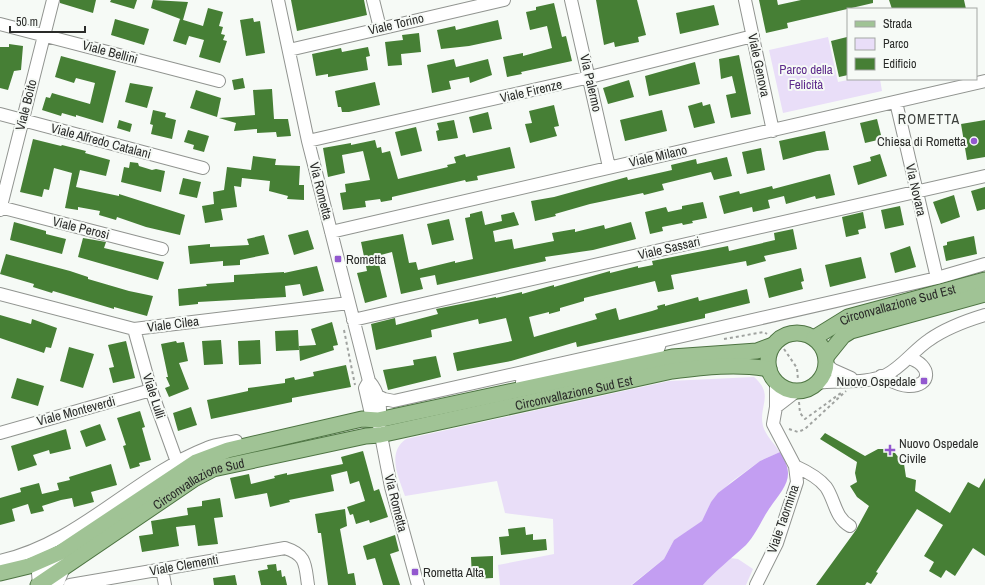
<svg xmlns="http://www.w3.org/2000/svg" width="985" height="585" font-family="'Archivo Narrow',sans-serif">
<rect width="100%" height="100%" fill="#f6faf6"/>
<path fill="#e9def8" d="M828 37 838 82 853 79H880L882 91 783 113 769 50Z
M754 377C775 395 758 406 763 426 765 434 775 445 780 452L760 461 731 482 711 502 703 521 674 540 664 559 631 585H500L498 565 554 554 553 519 505 513 497 481 405 496C399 478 386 453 406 439L669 381Z
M730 558 738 559 753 569 746 585H703L718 568Z"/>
<path fill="#c39ef2" d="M780 452C797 478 784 487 769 509 761 521 756 534 746 545 731 559 716 570 703 585H632L664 559 674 540 702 521 711 502 718 493 760 461Z"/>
<path fill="#467f35" d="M60 0H96L93 13 60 3Z
M111 0H137L134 9 110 2Z
M153 0 188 2 183 20 151 8Z
M291 0H364L367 15 297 31Z
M596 0H637L646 35 638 37 639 42 615 47 614 42 604 45Z
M759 0H777L778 5 801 0H873V3L787 23 788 28 766 33Z
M889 0H964L966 9H892Z
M554 3 562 37 566 36 572 61 521 72 522 74 507 77 503 57 523 53V56L552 48 547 26 530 30 526 12 536 10V7Z
M714 5 719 25 680 34 676 13Z
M208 8 223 12 219 26 223 27 221 34 225 35 223 40 227 41 220 63 199 57 204 40 189 36 186 45 173 41 180 19 203 26Z
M253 18 254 22 260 21 265 53 246 56 240 20Z
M115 19 149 29 144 45 111 35Z
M498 20 502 39 469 46 441 49 437 30 455 26 456 30Z
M419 33 421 52 401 54 402 65 388 66 385 42 403 40 402 35Z
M847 37 848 75 839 77 831 41Z
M9 44 23 46 21 70 14 71 8 90 0 88V47H9Z
M368 47 370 56 366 57 368 70 328 77V74L316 76 312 54 341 48 342 52Z
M739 55 751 114 731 118 726 95 736 93 732 76 721 79 719 59Z
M61 56 116 71 103 123 76 115V117L62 113 61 116 42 110 46 97 50 98 52 93 90 104 95 83 76 78 74 83 55 77Z
M454 59 456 67 488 59 492 75 470 83 469 77 449 81 451 89 432 93 427 65Z
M695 62 700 84 649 96 645 76Z
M243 78 245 88 234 90 232 80Z
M629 80 634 97 608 104 603 88Z
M375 82 380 105 349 112H342L341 107H338L335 91Z
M130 83 153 87 147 108 125 102Z
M272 89 274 119H288L291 136 277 137 276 132 257 133V129L234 131 236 123 219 118 255 115 253 90Z
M196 90 221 98 217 117 190 108Z
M702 102 703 106 710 104 715 123 694 128 688 106Z
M554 105 559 126 554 127 557 136 530 143 525 124 532 123 529 111Z
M153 110 166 113 165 117 176 120 172 139 151 134 153 125 150 124Z
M662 110 667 131 625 141 620 120Z
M488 112 492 129 473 133 469 117Z
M877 119 882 139 865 143 860 123Z
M119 120 132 124 130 132 117 128Z
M454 120 458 138 438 141 436 131 439 130 437 123Z
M985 120V157L967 160 961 124Z
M416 127 422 151 401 156 395 132Z
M188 130 209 136 204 152 193 149 194 145 184 142Z
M825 131 829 150 817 151 783 160 779 141Z
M33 139 61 146 62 145 86 151 85 153 110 160 106 176 80 170 76 187 119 196V194L185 215 180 235 146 227 117 217 116 220 99 215 100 211 78 207V210L65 208 72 173 54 168 49 190 44 189 42 197 20 192Z
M375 140 377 148 381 147 382 153 390 151 398 179 448 167 447 165 456 163 454 157 465 154 466 157 510 147 515 168 477 176 478 180 466 182 465 180 392 197V200L381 202 380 199 365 201 366 207 343 210 340 193 346 192 345 184 370 180 363 151 342 155 345 173 328 177 323 148 351 143V145Z
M761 148 765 170 747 174 742 152Z
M880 154 887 176 858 185 853 166 871 161 870 157Z
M253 156 276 159 275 165 300 166 299 185H304V200L287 199 288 196 269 191 270 181 242 178 241 187 234 186 237 207 221 209 223 220 205 223 202 206 214 204 213 192 224 190 227 167 251 170Z
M727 157 732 176 714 180 711 172 662 184 664 190 644 195 643 193 590 204 555 214 556 216 535 221 531 201 554 197 627 177 628 180 672 170 671 165 696 159 697 164Z
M130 162 138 163 139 166 152 170 156 169 165 171 161 192 121 182 124 167 129 168Z
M830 174 835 195 816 199 815 196 786 204 784 196 768 200 770 208 753 212 752 207 724 214 719 196 739 191 740 194 772 186 773 189Z
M183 178 201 182 197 198 179 194Z
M985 187V209L977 211 971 191Z
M954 195 960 217 941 224 933 202Z
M703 202 707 218 692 221 693 223 683 225 682 223 662 227 663 231 650 234 645 212 666 207 668 212 682 209V206Z
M900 206 904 225 885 229 881 210Z
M482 211 485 225 502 221 501 215 514 212 519 225 493 231 495 242 512 239 514 249 554 241 552 233 575 229V232L604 225 605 229 631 222 636 239 593 250 545 257 546 261 437 285 435 275 420 278 423 289 401 294 392 252 377 256 387 297 365 303 357 273 367 271 361 242 403 234 409 263 416 262 418 270 455 261V263L473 259 465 218 470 217V214Z
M863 212 866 228 858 230 859 234 846 237 842 217Z
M449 219 454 240 432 245 427 224Z
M14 222 46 231V234L66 239 62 254 10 240Z
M793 229 797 249 764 256 766 261 747 266 746 261 671 275 674 289 658 292 655 281 584 298V301L560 308V311L549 314V312L529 317 534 337 597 319 595 314 616 308 619 320 652 311 658 309 657 306 665 304V306L698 297 699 301 747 289 750 303 705 314V318L577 347 576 342 511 361 457 371 453 353 512 341 506 318 479 324 478 319 431 330 432 337 376 350 371 324 395 318 396 325 438 314 436 309 496 297V298L522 292V294L554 285V287L610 271V273L638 266V268L653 265 652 261 728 246 729 251 775 240 774 233Z
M308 230 314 249 294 255 288 235Z
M264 235 269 254 240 260V265L223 266V261L190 264 188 246 210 244V247L249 245 247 239Z
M974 236 977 254 946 261 943 246 947 245V242Z
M83 238 106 242 104 248 164 262 158 280 78 257Z
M910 246 916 267 895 273 890 253Z
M6 254 70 271 88 277V279L129 291 153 296 147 316 114 307V309L53 291 52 293 33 287 34 284 0 274Z
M861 257 866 278 830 287 825 265Z
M317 266 324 291 303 296 300 284 285 286 286 297 198 302V304L179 306 178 289 207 286 206 284 234 282V275L284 272V273Z
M801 268 804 281 801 282 803 289 769 298 764 278Z
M0 315 31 324 32 319 57 328 51 348 46 347 44 353 0 338Z
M332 322 338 345 333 346 334 350 300 361 299 346 316 345 311 329Z
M298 330 299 350 276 351 275 331Z
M221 340 223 364 204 365 202 341Z
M260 340 261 364 239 365 238 341Z
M126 341 135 378 113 383 109 368 114 367 108 345Z
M176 341 177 343 184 342 188 361 179 363 189 389 169 397 165 388 170 386 166 377H168L161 344Z
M69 347 94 354 83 388 60 381Z
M436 356 441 377 388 390 383 370 414 365 413 360Z
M346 365 351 387 292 398V402L211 419 207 400 248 391V388L285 383V379L294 377 295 380 314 376 313 372Z
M17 378 44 386 38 406 11 398Z
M191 407 197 425 178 431 173 413Z
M140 411 145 427 142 428 151 460 139 463 140 466 130 469 123 446 126 445 117 418Z
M100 424 106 440 86 447 80 431Z
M66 429 71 449 50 454 49 450 33 455 37 465 18 471 11 446Z
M825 433 865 456 878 449H886L895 453 904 464 906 477 916 480 915 491 950 513 968 482 979 488 985 478V556L973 548 955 576 946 570 941 578 929 571 934 562 924 556 943 525 917 509 876 572 878 573 871 584 867 582 865 585H816L856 530 869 506 857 497 850 486 857 482 855 473 857 462 820 439Z
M363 451 374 491 379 489 388 517 370 523 369 520 356 524 353 514 350 515 347 507 365 501 359 481 350 484 347 471 331 475 334 491 289 500 290 502 270 507 267 493 235 499 230 478 249 474 251 484 275 478 274 476 287 473V475L343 464 341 457Z
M111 464 117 485 91 492 94 502 74 507 72 498 61 500 42 506 44 511 31 514 28 504 12 509 15 521 0 525V498L21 492 20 488 39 483 42 494 59 490 57 483 70 480 69 477Z
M220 498 223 517 214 518 218 544 198 546 195 525 176 527 179 546 142 552 139 536 153 534 151 521 188 515 187 508 202 506V501Z
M345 509 347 526 340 529 348 574 354 573 356 585H328L321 533H318L315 514Z
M525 527 526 535 533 534V540L546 539 547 550 501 555 499 537 509 536 508 529Z
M395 535 399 551 390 554 400 585H383L375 558 367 560 363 546Z
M493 556V578L472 579 471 557Z
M276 564 277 571 281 570 282 577 285 576 287 585H261L258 571 268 569 267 565Z
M235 575 237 585H214L213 578Z"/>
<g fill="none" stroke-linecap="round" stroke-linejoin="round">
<g stroke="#919490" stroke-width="14">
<path id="minor" d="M278 0 308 141 369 381C378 391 383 409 378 420L391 487 418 585
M373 0 380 28
M571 0 609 167
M745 0 773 131
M0 24 219 81
M289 50 504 0
M896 102 937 278
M0 114 203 168
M308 141 590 77 753 36
M0 207 162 249
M0 210 53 0
M331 232 985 81
M0 294 134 329 349 303
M353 320 985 176
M134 329 151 390 177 462
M602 364 657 352 661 341 937 278 985 264
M826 364 833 370 851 378
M881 376C889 380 899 386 908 386 932 387 932 365 909 358
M369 381 365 388 371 414 378 420
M776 381V407L798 390
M522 382 602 364 608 369
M816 383C838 380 867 384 886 375 902 367 914 350 929 340 946 328 965 321 985 315
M376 395 384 399 394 401 661 341
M0 433 151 390
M795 466C806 471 819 478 826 487 835 500 835 518 850 526
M0 561C80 543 133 477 207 448 216 444 227 443 236 441
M162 569 165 585
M39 585 38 573 58 558
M57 585 63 570
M70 585 285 548C307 555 305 565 308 585
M756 585 777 543 797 482 795 466 773 424 776 407"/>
</g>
<g stroke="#4d7442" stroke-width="17">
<g id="major">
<circle cx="797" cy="362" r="29"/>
<path id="s1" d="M814 338 848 317 985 280"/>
<path d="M826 357 843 336 851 331 985 294"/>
<path d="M0 573 29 566 61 552 196 462 228 450 362 419 378 420 672 357 757 351 773 345"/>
<path id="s2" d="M38 585 194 479 213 469 366 436 380 435 672 371C704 367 737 363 769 369"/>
</g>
</g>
<path stroke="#a0a3a0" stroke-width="2" stroke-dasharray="3 3" stroke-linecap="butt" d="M344 330 355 385
M724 339 764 332 767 334
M784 349 797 368 798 380
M799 402 800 413 805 419 841 393
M789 429 798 432 805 429 846 391"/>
<use href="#minor" stroke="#fff" stroke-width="12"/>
<use href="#major" stroke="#a0c395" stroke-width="15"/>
</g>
<g fill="#9358cf" stroke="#f6faf6" stroke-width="1.5">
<circle cx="974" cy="141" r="4"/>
<rect x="334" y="255" width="8" height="8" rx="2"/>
<rect x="920" y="377" width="8" height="8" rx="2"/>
<path d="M888 444h4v4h4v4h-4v4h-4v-4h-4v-4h4z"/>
<rect x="411" y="568" width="8" height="8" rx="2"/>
</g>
<g text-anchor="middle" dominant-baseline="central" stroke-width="4" stroke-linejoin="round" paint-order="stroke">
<g font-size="13" fill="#2a2b29" stroke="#f6faf6">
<text transform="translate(396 24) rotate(-13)">Viale Torino</text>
<text transform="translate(110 52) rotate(15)">Viale Bellini</text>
<text transform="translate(759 65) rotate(78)">Viale Genova</text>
<text transform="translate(591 83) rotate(77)">Via Palermo</text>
<text transform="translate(531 91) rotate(-13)">Viale Firenze</text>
<text transform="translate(26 105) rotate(-76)">Viale Boito</text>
<text transform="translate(101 141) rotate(15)">Viale Alfredo Catalani</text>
<text transform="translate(658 156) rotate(-13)">Viale Milano</text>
<text transform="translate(916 190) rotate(77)">Via Novara</text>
<text transform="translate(321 191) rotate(76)">Via Rometta</text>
<text transform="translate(81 228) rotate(14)">Viale Perosi</text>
<text transform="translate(669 248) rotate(-13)">Viale Sassari</text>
<text stroke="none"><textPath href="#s1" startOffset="91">Circonvallazione Sud Est</textPath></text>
<text transform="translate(173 324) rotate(-7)">Viale Cilea</text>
<text stroke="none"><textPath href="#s2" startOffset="579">Circonvallazione Sud Est</textPath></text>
<text transform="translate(154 396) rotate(72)">Viale Lulli</text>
<text transform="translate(76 411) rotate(-15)">Viale Monteverdi</text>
<text stroke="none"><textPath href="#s2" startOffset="191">Circonvallazione Sud</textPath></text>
<text transform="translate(396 503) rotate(76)">Via Rometta</text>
<text transform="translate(783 519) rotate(-71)">Viale Taormina</text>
<text transform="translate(184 565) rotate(-10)">Viale Clementi</text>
</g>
<g font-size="13" fill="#5e2c8c" stroke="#f6faf6">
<text x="806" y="69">Parco della<tspan x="806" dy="15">Felicità</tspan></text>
</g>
<g font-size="13" fill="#2a2b29" stroke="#f6faf6" text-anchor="start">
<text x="966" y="141" text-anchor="end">Chiesa di Rometta</text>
<text x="346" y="259">Rometta</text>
<text x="916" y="381" text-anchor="end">Nuovo Ospedale</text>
<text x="899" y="443">Nuovo Ospedale<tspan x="899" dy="15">Civile</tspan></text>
<text x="423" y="572">Rometta Alta</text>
</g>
<g font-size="14" letter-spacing="1" fill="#3d403d" stroke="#f6faf6">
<text x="929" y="119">ROMETTA</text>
</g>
</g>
<rect x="847" y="8" width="130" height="72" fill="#f6faf6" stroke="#a4a7a4"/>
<rect x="855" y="21" width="20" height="6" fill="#a0c395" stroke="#a4a7a4"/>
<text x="883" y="28" font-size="12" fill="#2a2b29">Strada</text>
<rect x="855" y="38" width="20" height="12" fill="#e9def8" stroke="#a4a7a4"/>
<text x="883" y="48" font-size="12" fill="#2a2b29">Parco</text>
<rect x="855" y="58" width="20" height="12" fill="#467f35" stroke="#a4a7a4"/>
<text x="883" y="68" font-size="12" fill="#2a2b29">Edificio</text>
<path d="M10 26v6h75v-6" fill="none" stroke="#2a2b29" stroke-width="2"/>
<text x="16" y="26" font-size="12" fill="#2a2b29" stroke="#f6faf6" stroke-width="3" paint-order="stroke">50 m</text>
</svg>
